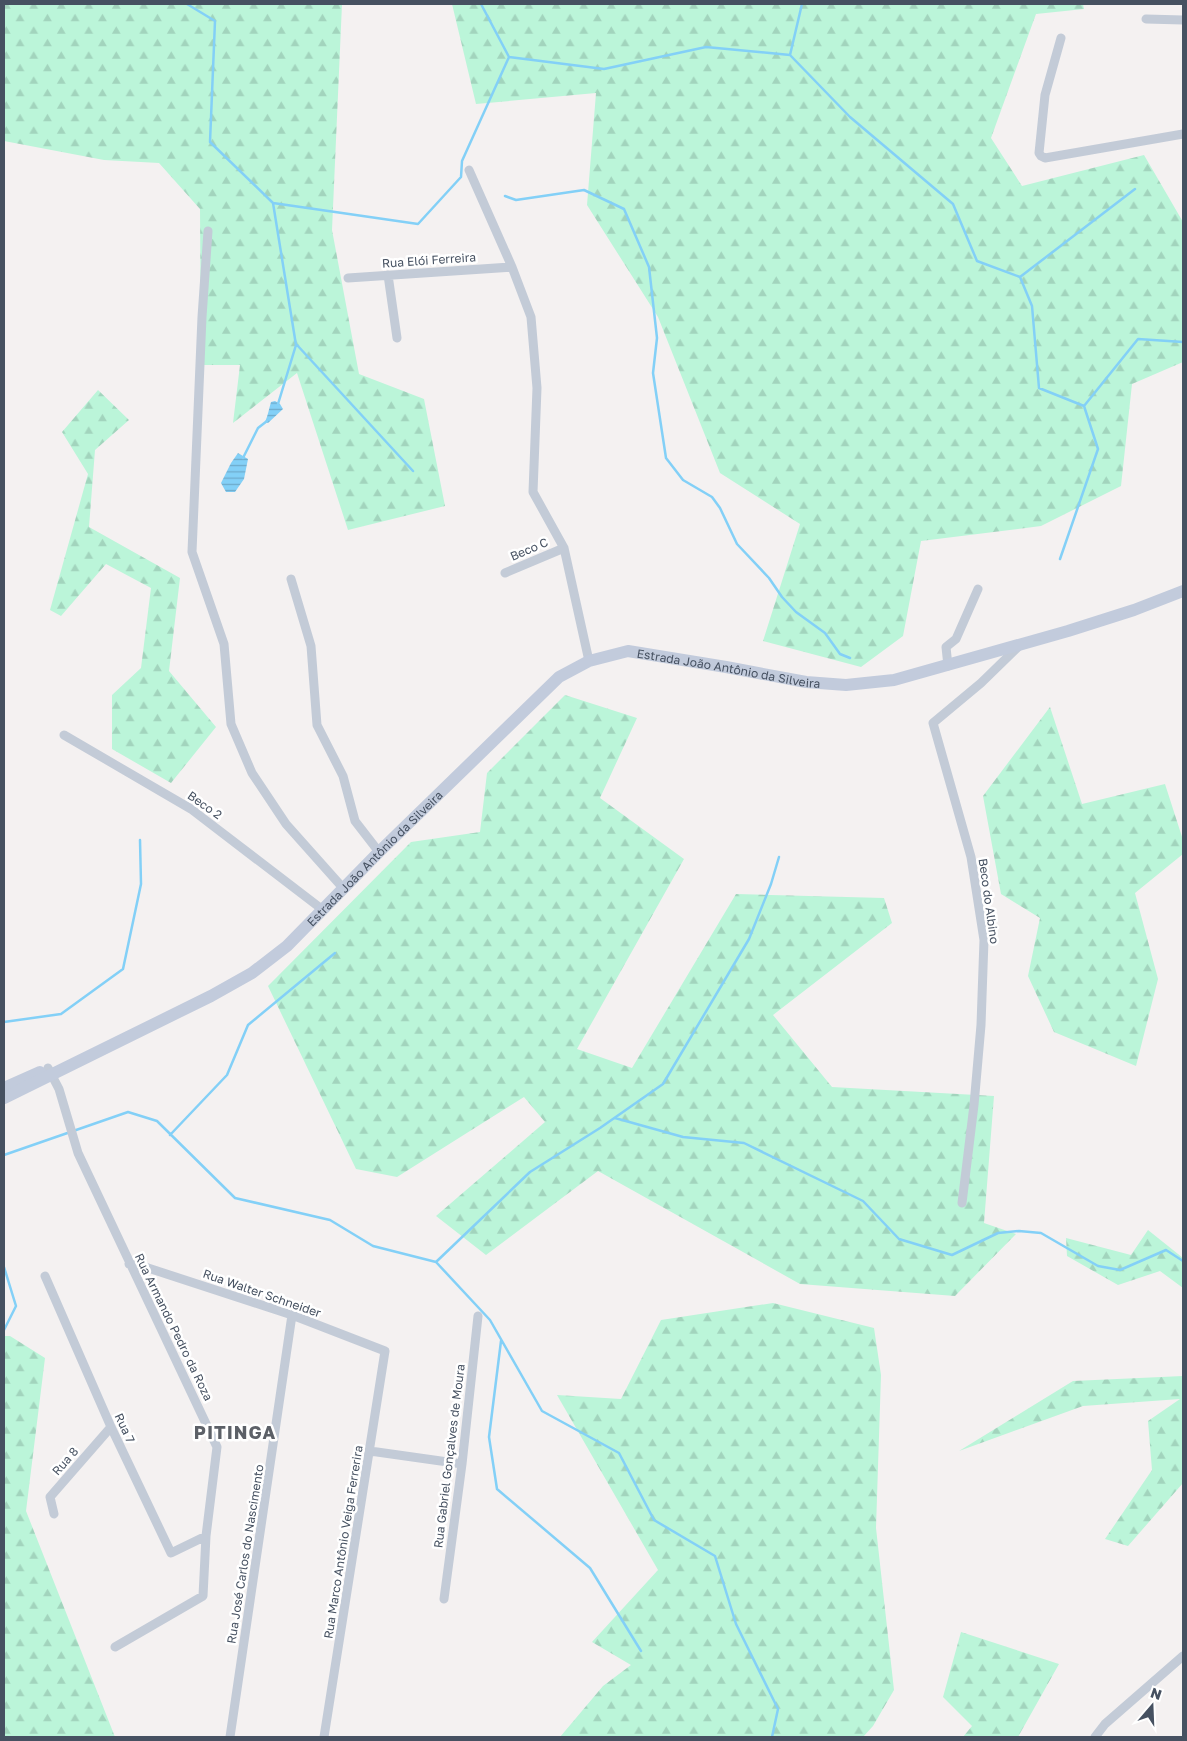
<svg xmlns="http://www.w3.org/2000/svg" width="1187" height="1741" font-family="'Golos Text',sans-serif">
<defs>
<pattern id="forest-firs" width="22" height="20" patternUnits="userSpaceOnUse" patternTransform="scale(1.25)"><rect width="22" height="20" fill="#bbf5d9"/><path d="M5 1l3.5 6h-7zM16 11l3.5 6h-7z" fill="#a2d4bd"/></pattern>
<pattern id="water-rules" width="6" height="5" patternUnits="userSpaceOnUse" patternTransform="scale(1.25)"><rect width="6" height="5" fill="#83d0f7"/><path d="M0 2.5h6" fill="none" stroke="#6dabcb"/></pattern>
</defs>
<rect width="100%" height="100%" fill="#f4f1f1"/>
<path fill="url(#forest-firs)" d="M4 4H342L332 230 359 374 424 399 445 506 348 530 297 373 233 423 240 365H201L200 209 159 163 104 160 4 141Z
M452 4H1083L1084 9 1036 14 991 138 1022 186 1144 155 1183 222V362L1132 384 1121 486 1041 526 921 541 903 636 861 667 763 641 800 524 720 473 658 317 587 205 596 93 476 104Z
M98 390 129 420 95 450 89 527 180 578 169 671 216 727 171 783 112 749V695L141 668 151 588 106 564 61 616 50 610 88 474 62 432Z
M565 695 637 718 600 798 684 859 577 1049 632 1068 736 894 884 898 892 923 773 1015 832 1087 994 1096 984 1223 1016 1234 955 1296 800 1284 598 1171 486 1255 436 1216 545 1122 524 1097 397 1177 356 1169 268 986 411 842 480 832 487 773Z
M1050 707 1082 804 1165 784 1183 840V854L1135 893 1158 979 1136 1066 1054 1032 1028 976 1040 918 1001 894 983 796Z
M1148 1230 1183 1258V1288L1160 1271 1118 1285 1067 1256 1066 1238 1131 1255Z
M773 1303 874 1328 881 1375 876 1528 894 1690 873 1726 863 1737H560L603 1686 631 1665 592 1642 658 1570 557 1395 621 1399 661 1320Z
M4 1336H10L45 1358 26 1511 115 1737H4Z
M1183 1376V1483L1128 1546 1105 1539 1152 1470 1148 1421 1180 1399 1083 1406 959 1451 1073 1381Z
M961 1632 1059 1664 1018 1737H963L972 1726 943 1697Z"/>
<path fill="url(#water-rules)" d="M275 401 280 404 283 409 268 423 265 422C268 415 269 409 271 402Z
M238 453 248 459 244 479 235 492H226L221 483 231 463Z"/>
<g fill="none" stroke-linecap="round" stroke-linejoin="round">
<path stroke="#83d0f7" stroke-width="2.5" d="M187 4 215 21 210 142 273 203 418 224 461 177 462 161 509 57 481 4
M790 55 802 4
M509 57 604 69 706 47 790 55 850 117 953 204 977 261 1020 277 1032 306 1039 388 1084 406 1098 449 1060 559
M505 196 516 200 584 190 624 209 649 267 657 338 653 373 666 458 683 480 712 497 720 508 737 544 769 578 782 597 796 612 825 633 840 654 850 658
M273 203 296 345 278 404
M1020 277 1135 189
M297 345 413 471
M1084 406 1138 339 1183 342
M243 458 258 428 267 421
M4 1022 61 1014 123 969 141 884 140 840
M615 1118 683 1137 744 1143 863 1201 899 1239 952 1255 998 1233 1019 1231 1041 1233 1098 1266 1120 1270 1166 1250 1183 1261
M170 1135 227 1075 248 1025 335 953
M4 1155 128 1112 157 1121 235 1198 330 1220 373 1246 436 1262 490 1320 542 1411 619 1453 654 1520 715 1556 736 1624 778 1709 772 1737
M436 1262 530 1172 600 1128 663 1084 749 939 771 884 779 857
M4 1267 16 1306 4 1330
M501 1341 489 1437 497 1489 590 1568 641 1651"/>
<path stroke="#c3cbd7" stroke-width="9" d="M1146 19 1183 20
M1061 38 1045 95 1039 153 1041 156 1045 158 1183 134
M469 170 512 267 531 317 537 388 533 492 564 548 589 661
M208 231 202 317 192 552 224 644 231 724 252 773 286 824 343 888
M388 275 397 338
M348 278 512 267
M505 573 564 548
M291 579 311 646 317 725 343 776 355 821 379 852
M948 666 946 647 956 639 978 589
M64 735 191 809 323 910
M48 1068 59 1089 78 1153 217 1447 206 1536 203 1596 115 1647
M962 1203 974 1105 981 1025 984 940 971 857 933 723 981 683 1019 646
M129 1264 142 1266 292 1315 385 1351 324 1737
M45 1276 111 1427 171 1553 206 1536
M370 1451 462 1464
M54 1514 50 1497 111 1427
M444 1599 462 1464 478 1316
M230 1737 292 1315
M1095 1737 1105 1724 1183 1656"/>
<g stroke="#c2cbdc" stroke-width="12">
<path d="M4 1088 40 1072"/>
<path id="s1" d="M4 1098 211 996 252 973 287 946 379 852 559 677 589 661 628 651 726 667 806 682 846 685 894 680 1068 631 1134 610 1183 591"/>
</g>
</g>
<g text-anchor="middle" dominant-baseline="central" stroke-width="5" stroke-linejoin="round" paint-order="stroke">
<g font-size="12" fill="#465161" stroke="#fff">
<text transform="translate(429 260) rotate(-4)">Rua Elói Ferreira</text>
<text transform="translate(529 549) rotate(-23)">Beco C</text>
<text stroke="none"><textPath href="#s1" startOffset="881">Estrada João Antônio da Silveira</textPath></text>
<text transform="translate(205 805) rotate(35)">Beco 2</text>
<text stroke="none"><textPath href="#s1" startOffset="446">Estrada João Antônio da Silveira</textPath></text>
<text transform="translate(989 901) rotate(82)">Beco do Albino</text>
<text transform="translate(262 1293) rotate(19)">Rua Walter Schneider</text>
<text transform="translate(174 1327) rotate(64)">Rua Armando Pedro da Roza</text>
<text transform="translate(125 1428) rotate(65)">Rua 7</text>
<text transform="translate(449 1456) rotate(-83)">Rua Gabriel Gonçalves de Moura</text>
<text transform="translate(65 1461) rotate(-49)">Rua 8</text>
<text transform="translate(343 1542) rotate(-81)">Rua Marco Antônio Veiga Ferrerira</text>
<text transform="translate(245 1554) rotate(-81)">Rua José Carlos do Nascimento</text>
</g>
<g font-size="18" font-weight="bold" letter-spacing="1" fill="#5c6067" stroke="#fff">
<text x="235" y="1432">PITINGA</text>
</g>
</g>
<rect width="1187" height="1741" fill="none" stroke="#465161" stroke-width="10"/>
<g transform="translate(1152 1706) rotate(19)" stroke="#ffffff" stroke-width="4" paint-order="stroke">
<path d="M0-4L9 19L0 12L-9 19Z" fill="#465161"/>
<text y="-8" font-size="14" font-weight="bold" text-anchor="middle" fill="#465161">N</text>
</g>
</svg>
